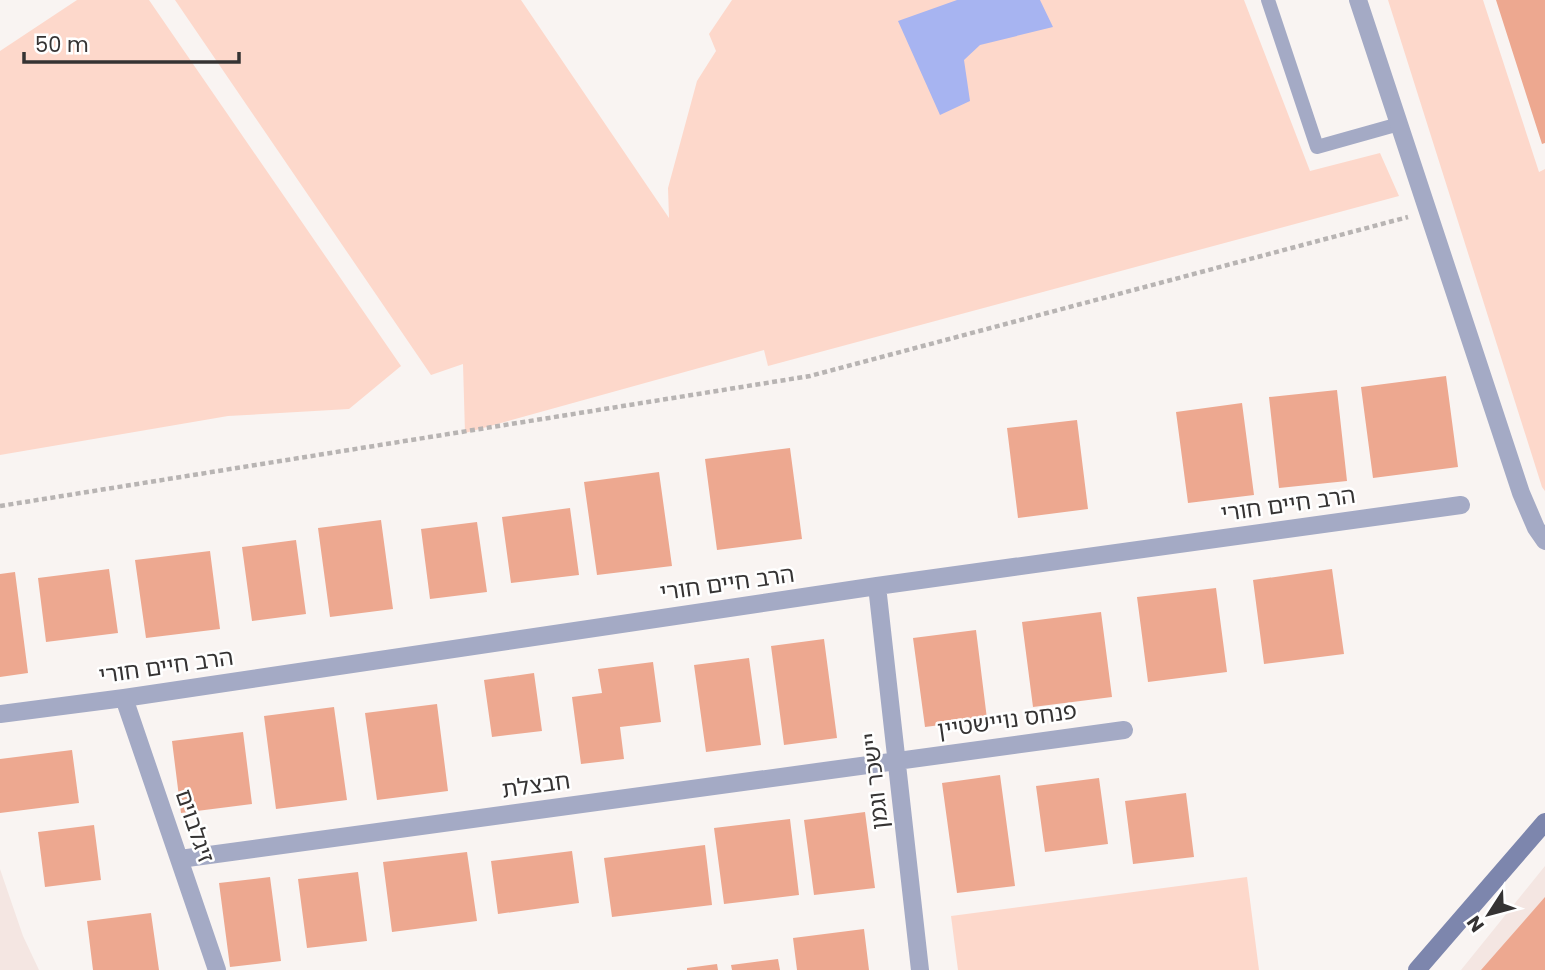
<svg xmlns="http://www.w3.org/2000/svg" width="1545" height="970" font-family="Poppins,'Noto Sans Hebrew',sans-serif">
<rect width="100%" height="100%" fill="#f9f4f2"/>
<path fill="#f4e6e2" d="M1545 866V970H1461Z
M0 869 23 936 39 970H0Z"/>
<path fill="#fdd8cb" d="M77 0H149L401 366 349 409 228 416 0 455V51Z
M175 0H521L669 218 668 188 697 81 716 51 709 34 732 0H1244L1310 171 1380 153 1399 196 768 366 764 350 465 433 463 364 431 375Z
M1388 0H1483L1539 172 1545 169V491L1542 487Z
M1247 877 1259 970H958L951 916Z"/>
<path fill="#a7b4f1" d="M957 0H1040L1053 27 980 45 964 60 970 101 940 115 898 21Z"/>
<path fill="#eda890" d="M1496 0H1545V143L1542 144Z
M1446 376 1458 467 1373 478 1361 387Z
M1337 390 1347 481 1279 488 1269 397Z
M1242 403 1254 495 1188 503 1176 412Z
M1077 420 1088 509 1018 518 1007 428Z
M790 448 802 539 717 550 705 459Z
M659 472 672 566 597 575 584 482Z
M570 508 579 575 511 583 502 517Z
M381 520 393 609 330 617 318 528Z
M477 522 487 592 430 599 421 529Z
M296 540 306 614 252 621 242 547Z
M210 551 220 629 146 638 135 560Z
M109 569 118 633 46 642 38 578Z
M1332 569 1344 654 1264 664 1253 580Z
M15 572 28 673 0 677V574Z
M1216 588 1227 672 1148 682 1137 597Z
M1101 612 1112 697 1033 707 1022 622Z
M976 630 987 719 925 727 913 638Z
M824 639 837 738 784 745 771 646Z
M749 658 761 745 706 752 694 665Z
M653 662 661 722 620 727 624 759 581 764 572 697 602 693 598 669Z
M534 673 542 731 492 737 484 680Z
M437 704 448 791 377 800 365 713Z
M334 707 347 800 276 809 264 716Z
M243 732 252 804 181 813 172 741Z
M72 750 79 803 0 813V759Z
M1000 775 1015 886 957 893 942 783Z
M1099 778 1108 844 1045 852 1036 786Z
M1186 793 1194 857 1133 864 1125 801Z
M865 812 875 888 814 895 804 820Z
M790 819 799 895 724 904 714 828Z
M94 825 101 880 45 887 38 832Z
M705 845 712 905 612 917 604 858Z
M572 851 579 903 498 914 491 861Z
M467 852 477 921 392 932 383 862Z
M358 872 367 941 307 948 298 879Z
M270 877 281 961 230 967 219 883Z
M1545 897V970H1481Z
M151 913 159 970H93L87 921Z
M864 929 869 970H797L793 938Z
M778 959 780 970H732L731 965Z
M717 964 718 970H687V968Z"/>
<g fill="none" stroke-linecap="round" stroke-linejoin="round">
<path stroke="#b8b4b3" stroke-width="4.5" stroke-dasharray="5 3.5" stroke-linecap="butt" d="M0 506 810 376 1408 217"/>
<path stroke="#a4aac5" stroke-width="14" d="M1268 0 1317 147 1399 124"/>
<path stroke="#a4aac5" stroke-width="18" d="M1358 0 1521 493 1536 528 1545 541
M877 586 920 970
M124 698 217 970
M0 714 124 698 877 586 1461 505
M180 859 1124 730"/>
<path stroke="#7d86ad" stroke-width="18" d="M1417 970 1545 822"/>
</g>
<g text-anchor="middle" dominant-baseline="central" stroke-width="5" stroke-linejoin="round" paint-order="stroke">
<g font-size="23" fill="#353333" stroke="#fff">
<text transform="translate(1288 504) rotate(-8)">הרב חיים חורי</text>
<text transform="translate(727 583) rotate(-8)">הרב חיים חורי</text>
<text transform="translate(166 666) rotate(-8)">הרב חיים חורי</text>
<text transform="translate(1007 720) rotate(-8)">פנחס נויישטיין</text>
<text transform="translate(875 781) rotate(-96)">יישכר וגמן</text>
<text transform="translate(536 785) rotate(-8)">חבצלת</text>
<text transform="translate(195 826) rotate(71)">זיגלבוים</text>
</g>
</g>
<g transform="translate(1489 914) rotate(234)" stroke="#ffffff" stroke-width="5" paint-order="stroke">
<path d="M0-5L12 26L0 18L-12 26Z" fill="#353333"/>
<text y="-10" font-size="19" font-weight="bold" text-anchor="middle" fill="#353333">N</text>
</g>
<path d="M24 52v10h215v-10" fill="none" stroke="#353333" stroke-width="3.5"/>
<text x="35" y="52" font-size="21" fill="#353333" stroke="#ffffff" stroke-width="5" paint-order="stroke">50 m</text>
</svg>
